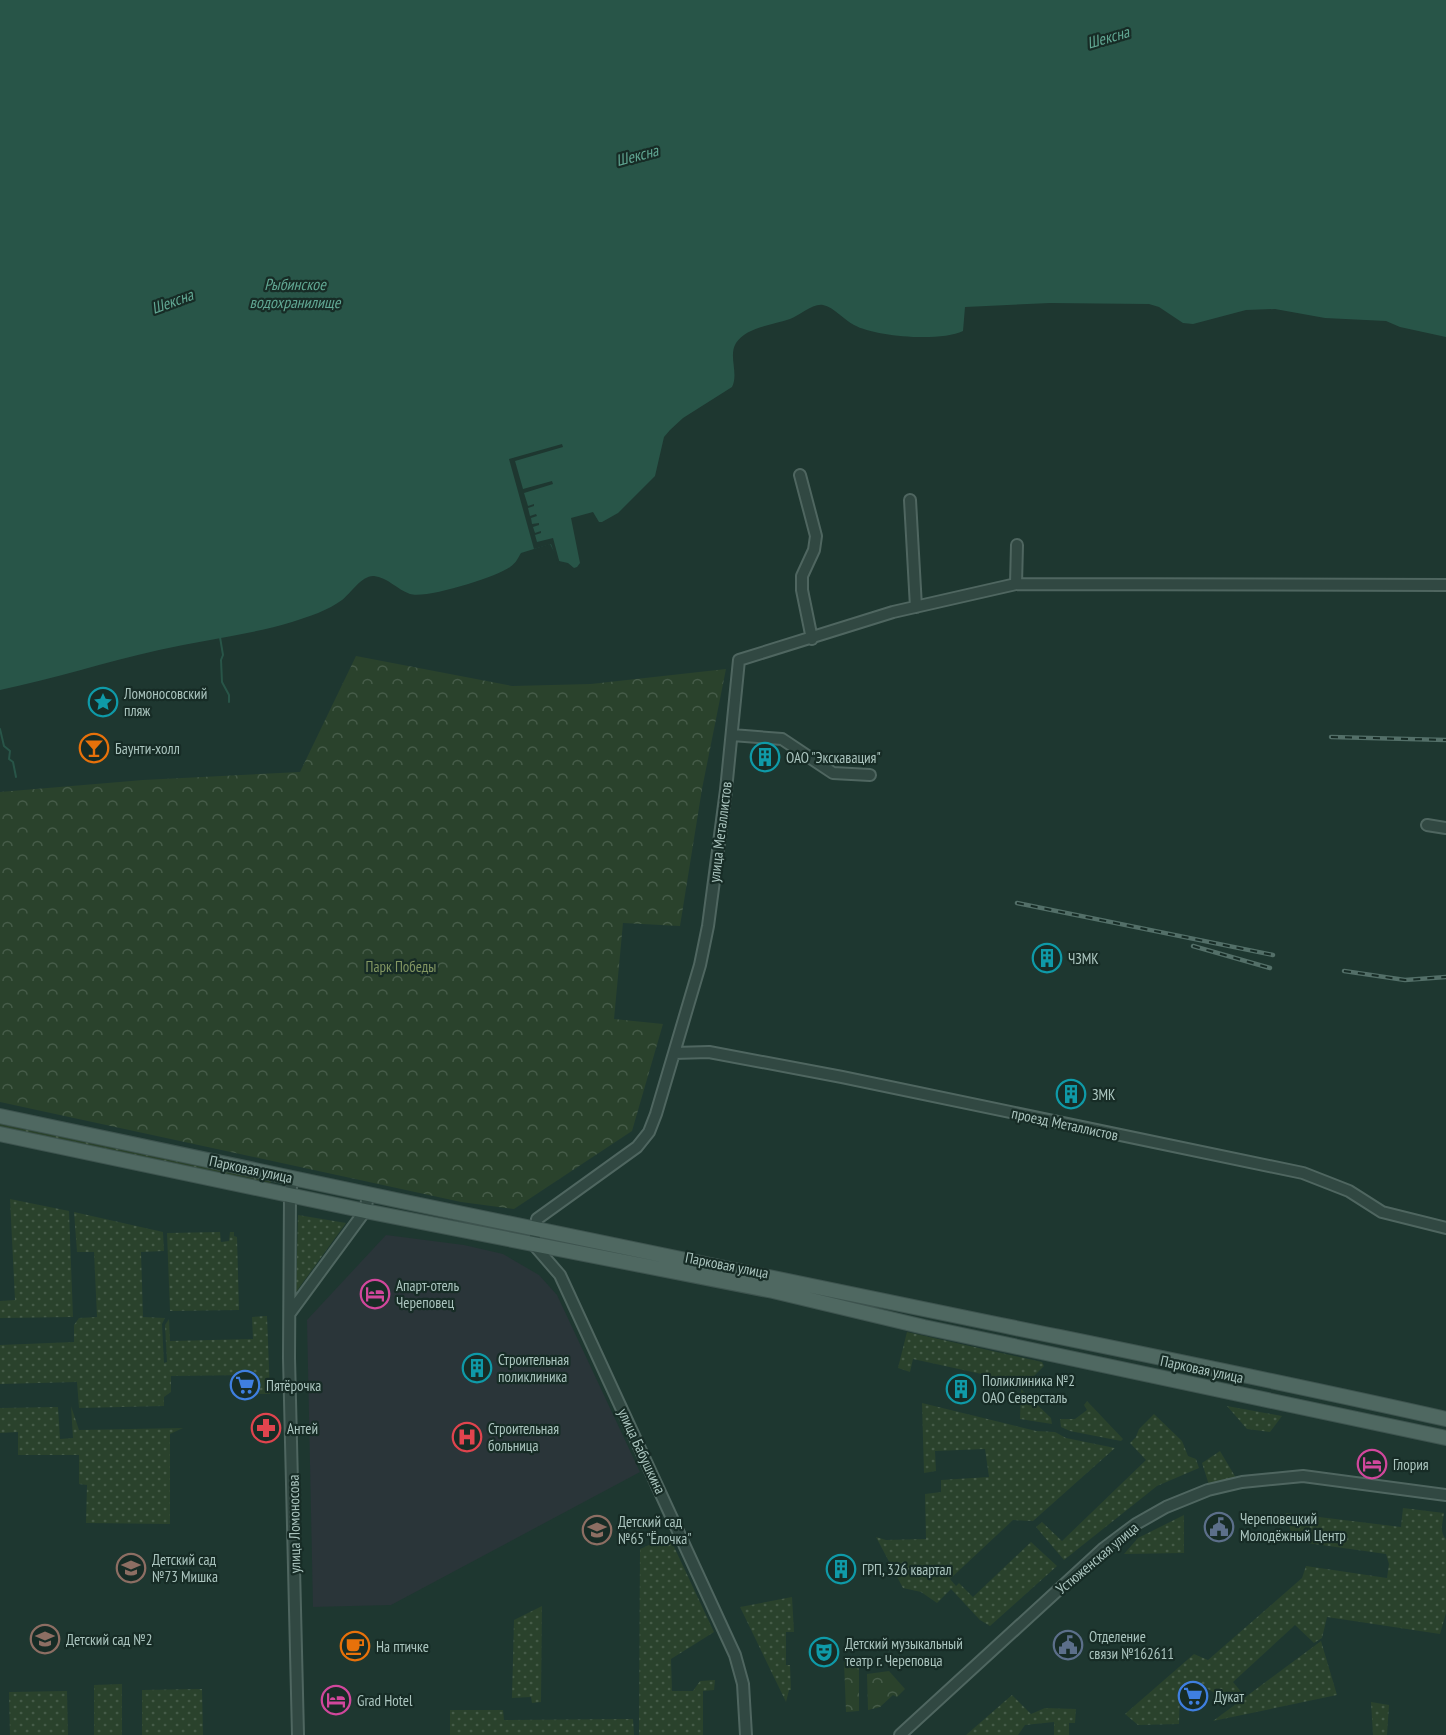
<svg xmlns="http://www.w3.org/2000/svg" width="1446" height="1735" font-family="'PT Sans Narrow',sans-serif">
<defs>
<pattern id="grass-dots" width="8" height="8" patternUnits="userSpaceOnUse" patternTransform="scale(1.5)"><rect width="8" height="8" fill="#2a422c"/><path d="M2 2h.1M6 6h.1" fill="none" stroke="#465c49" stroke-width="1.8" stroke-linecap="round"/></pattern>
<pattern id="park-crowns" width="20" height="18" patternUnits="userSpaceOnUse" patternTransform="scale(1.5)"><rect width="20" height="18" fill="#2a422c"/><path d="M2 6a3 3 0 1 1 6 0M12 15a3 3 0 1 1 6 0" fill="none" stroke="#465c49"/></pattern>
</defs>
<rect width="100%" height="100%" fill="#1e3730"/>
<path fill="#2a3539" d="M386 1235 464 1245 503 1254 539 1275 557 1295 640 1472 391 1605 313 1607 307 1320Z"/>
<path fill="url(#grass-dots)" d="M0 1123 271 1181 270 1185 0 1127Z
M10 1199 69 1211 73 1317 0 1318V1301L15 1300Z
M74 1212 163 1232 164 1251 141 1252 143 1317 165 1318 162 1324 164 1363 167 1362 165 1325 169 1319 170 1341 253 1339 252 1317 267 1316 270 1394H254L253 1375 171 1376V1392L164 1397V1406L79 1408 77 1382 0 1384V1345L74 1342V1325L79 1318 97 1317 94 1252H77Z
M298 1215 346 1223 296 1292Z
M220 1232 221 1242 229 1241 230 1232H234V1236L237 1237 239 1310 170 1311 167 1233Z
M907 1332 1042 1362 1044 1366 1028 1382 1023 1383 913 1359 910 1372 898 1368Z
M1021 1389 1051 1418 1052 1424 1020 1419Z
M1087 1401 1123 1439 1121 1441 1070 1431 1061 1427 1060 1419H1075L1087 1410 1084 1405Z
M922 1403 1036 1431 1055 1432 1066 1438 1115 1448 1033 1521 1013 1520 950 1579 956 1586 959 1583 973 1597 1031 1542 1057 1566 990 1626 980 1620 951 1589 937 1603 921 1592 903 1588 876 1537 886 1540 926 1539 925 1494 941 1492V1480L989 1477 985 1449 935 1451 936 1471 924 1473Z
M71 1406 79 1430 183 1428 170 1434V1524L86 1523 87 1485 79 1484V1455H18V1432L0 1433V1408L58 1407 60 1439 73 1438Z
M1227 1406 1282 1416 1270 1432 1247 1429Z
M1154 1414 1182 1441 1188 1456 1196 1459 1199 1468 1157 1486 1064 1560 1036 1527 1042 1522 1062 1541 1146 1460 1130 1443 1136 1437 1139 1429Z
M1220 1451 1236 1478 1209 1485 1202 1463Z
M1403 1508 1444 1513C1443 1522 1439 1532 1446 1539V1613L1440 1634 1327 1617 1322 1638 1314 1643 1295 1625 1233 1682 1243 1694 1232 1703 1206 1688 1180 1690 1179 1724 1138 1725 1125 1714 1194 1654 1208 1660 1302 1578 1306 1566 1387 1578 1389 1564 1386 1554 1293 1541 1286 1513 1401 1527Z
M1184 1515V1553L1124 1554 1138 1538Z
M669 1536 714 1632 671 1659 672 1691H693L700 1681 715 1680 714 1690 703 1691V1735H639L640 1549Z
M792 1597 794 1632H786V1665H790L791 1690H789L786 1702 740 1607Z
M542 1606 541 1702 532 1703 531 1697 512 1698 514 1620Z
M1321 1641 1337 1695 1213 1721Z
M122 1684V1735H94V1685Z
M202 1689 203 1735H142V1690Z
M67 1691 68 1735H10L9 1692Z
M1012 1695 1031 1714 1045 1708 1076 1709 1075 1723H1069V1735H1054V1722L1025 1725 1018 1735H966Z
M1371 1702 1389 1705 1387 1735H1373Z
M450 1710H503L504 1720 633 1719 634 1735H450Z"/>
<path fill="url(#park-crowns)" d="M356 656 512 686 591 684 726 669 702 789 680 926 623 923 614 1019 663 1024 632 1131 514 1209 461 1202 0 1102V792L143 780 300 772Z
M844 1662 859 1663V1711L846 1712Z
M889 1671 905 1689 897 1697 893 1695 880 1707 868 1710 867 1674Z"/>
<path fill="#285548" d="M0 0H1446V337L1400 327 1386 321 1325 318 1275 309 1246 310 1193 324 1183 323 1159 307 1149 304 1050 303 965 307 963 331C940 342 876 337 854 325 844 320 834 307 823 305 813 303 799 316 790 319 773 325 746 327 736 343 728 356 739 373 732 387L683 418 670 430 664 437 655 476 618 513 602 522H599L593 512 571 518 580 563 577 567 574 568 568 563 559 561 550 544 521 553C518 558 516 563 510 567 496 577 427 599 410 594 398 590 387 577 374 576 362 575 351 593 342 600 329 610 308 617 292 622 249 635 203 640 159 650 105 662 53 679 0 690Z"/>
<path fill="#1e3730" d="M562 444 563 447 515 461 523 489 552 481 553 484 524 493 528 506 534 504V506L528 508 530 516 536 514 537 516 531 518 532 524 539 523V525L533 527 535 533 541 531V533L535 535 537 542 553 538 560 564H558L551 544 534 549 509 459Z"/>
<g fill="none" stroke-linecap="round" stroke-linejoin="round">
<path stroke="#285548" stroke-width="2" d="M220 637 223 655 221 660 222 682 229 695V702
M0 729 4 746 10 751 9 759 13 762 16 777"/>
<g stroke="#4f6660" stroke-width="14">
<path id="minor" d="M800 475 816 536 814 550 802 576V590L812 639
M910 500 916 607
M1016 584 1017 545
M732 735 782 739 833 773 870 775
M1427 825 1446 828
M674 1053 709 1052 842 1077 1303 1173 1349 1191 1382 1212 1446 1228
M292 1180 290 1195 289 1358 298 1735
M290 1313 365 1211 368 1196
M746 1735 743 1684 735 1655 560 1275 534 1245 537 1219 637 1147 649 1132 656 1114 700 965 708 926 726 790 739 660 893 612 1016 584 1446 585
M900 1735 1104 1548 1136 1524 1166 1507 1208 1490 1242 1482 1303 1476 1446 1495"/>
</g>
<g stroke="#3e544f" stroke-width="16">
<path id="major" d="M0 1116C322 1186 644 1251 967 1318 1127 1351 1287 1383 1446 1419
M0 1134 365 1211 773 1291 924 1327 1446 1438"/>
</g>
<use href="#minor" stroke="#314842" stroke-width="10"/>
<use href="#major" stroke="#4f6861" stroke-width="14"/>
<g stroke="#536f68" stroke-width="4.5">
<path id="rail" d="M1331 737 1446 740
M1017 903 1273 955
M1193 946 1270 968
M1344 971 1405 980 1446 977"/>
</g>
<use href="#rail" stroke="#172c26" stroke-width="2" stroke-dasharray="7" stroke-linecap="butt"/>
</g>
<defs>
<g id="sight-ring" transform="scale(1.5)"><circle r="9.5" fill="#172c26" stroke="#0f9aa8" stroke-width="1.5"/><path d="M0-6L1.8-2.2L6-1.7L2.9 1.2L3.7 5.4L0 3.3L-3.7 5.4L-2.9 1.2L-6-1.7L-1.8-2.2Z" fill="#0f9aa8"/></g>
<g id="bar-ring" transform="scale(1.5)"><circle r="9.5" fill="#172c26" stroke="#e8710a" stroke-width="1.5"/><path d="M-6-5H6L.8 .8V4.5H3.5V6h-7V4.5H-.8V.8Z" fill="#e8710a"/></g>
<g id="building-ring" transform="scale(1.5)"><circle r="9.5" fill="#172c26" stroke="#0f9aa8" stroke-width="1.5"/><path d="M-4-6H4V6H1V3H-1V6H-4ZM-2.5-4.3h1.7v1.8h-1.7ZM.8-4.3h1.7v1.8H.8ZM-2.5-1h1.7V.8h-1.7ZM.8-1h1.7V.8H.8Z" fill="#0f9aa8"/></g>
<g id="hotel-ring" transform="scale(1.5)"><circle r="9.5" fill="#172c26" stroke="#d1479c" stroke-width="1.5"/><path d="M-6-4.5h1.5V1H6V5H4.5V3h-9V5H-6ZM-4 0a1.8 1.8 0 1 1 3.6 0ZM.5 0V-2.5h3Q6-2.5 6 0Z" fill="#d1479c"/></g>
<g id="supermarket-ring" transform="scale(1.5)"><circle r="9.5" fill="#172c26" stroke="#3f7fe0" stroke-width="1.5"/><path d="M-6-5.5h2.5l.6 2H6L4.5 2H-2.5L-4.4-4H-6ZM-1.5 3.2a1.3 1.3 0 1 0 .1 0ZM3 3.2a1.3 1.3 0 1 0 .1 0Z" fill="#3f7fe0"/></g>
<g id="pharmacy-ring" transform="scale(1.5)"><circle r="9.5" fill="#172c26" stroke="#e0444e" stroke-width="1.5"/><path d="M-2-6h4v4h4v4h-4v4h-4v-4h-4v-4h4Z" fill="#e0444e"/></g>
<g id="hospital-ring" transform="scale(1.5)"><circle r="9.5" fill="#172c26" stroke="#e0444e" stroke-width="1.5"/><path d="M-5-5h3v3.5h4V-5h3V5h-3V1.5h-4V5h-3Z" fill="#e0444e"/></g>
<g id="civic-ring" transform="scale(1.5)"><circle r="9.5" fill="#172c26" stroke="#5c6f8a" stroke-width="1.5"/><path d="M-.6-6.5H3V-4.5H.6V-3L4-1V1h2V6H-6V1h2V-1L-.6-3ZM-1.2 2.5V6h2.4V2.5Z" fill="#5c6f8a"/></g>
<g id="school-ring" transform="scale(1.5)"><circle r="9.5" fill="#172c26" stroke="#8d6e63" stroke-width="1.5"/><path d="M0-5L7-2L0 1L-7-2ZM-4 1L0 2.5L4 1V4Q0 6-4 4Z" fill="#8d6e63"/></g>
<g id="cafe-ring" transform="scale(1.5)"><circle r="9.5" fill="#172c26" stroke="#e8710a" stroke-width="1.5"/><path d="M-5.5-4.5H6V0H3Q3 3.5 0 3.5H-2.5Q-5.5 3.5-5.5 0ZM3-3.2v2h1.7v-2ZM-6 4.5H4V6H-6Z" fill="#e8710a"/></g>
<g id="theatre-ring" transform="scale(1.5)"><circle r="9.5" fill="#172c26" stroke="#0f9aa8" stroke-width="1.5"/><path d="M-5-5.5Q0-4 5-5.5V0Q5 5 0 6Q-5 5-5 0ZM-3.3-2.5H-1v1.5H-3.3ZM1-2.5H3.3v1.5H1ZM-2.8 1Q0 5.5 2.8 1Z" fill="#0f9aa8"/></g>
</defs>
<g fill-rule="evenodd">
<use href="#sight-ring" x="103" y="702"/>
<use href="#bar-ring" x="94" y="748"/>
<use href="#building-ring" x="765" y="757"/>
<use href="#building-ring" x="1047" y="958"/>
<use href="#building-ring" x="1071" y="1094"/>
<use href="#hotel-ring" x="375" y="1294"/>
<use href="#building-ring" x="477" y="1368"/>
<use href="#supermarket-ring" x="245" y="1385"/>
<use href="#building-ring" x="961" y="1389"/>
<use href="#pharmacy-ring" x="266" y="1428"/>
<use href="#hospital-ring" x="467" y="1437"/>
<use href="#hotel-ring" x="1372" y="1464"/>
<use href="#civic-ring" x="1219" y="1527"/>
<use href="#school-ring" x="597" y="1530"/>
<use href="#school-ring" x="131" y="1568"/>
<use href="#building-ring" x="841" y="1569"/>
<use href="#school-ring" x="45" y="1639"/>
<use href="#civic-ring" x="1068" y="1645"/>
<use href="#cafe-ring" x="355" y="1646"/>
<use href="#theatre-ring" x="824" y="1652"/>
<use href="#supermarket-ring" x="1193" y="1696"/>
<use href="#hotel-ring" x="336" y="1700"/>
</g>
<g text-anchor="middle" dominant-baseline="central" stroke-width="4.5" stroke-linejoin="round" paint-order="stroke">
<g font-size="15" fill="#abc5bf" stroke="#172c26" text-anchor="start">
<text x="124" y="693">Ломоносовский<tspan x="124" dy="17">пляж</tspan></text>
<text x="115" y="748">Баунти-холл</text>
<text x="786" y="757">ОАО "Экскавация"</text>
<text x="1068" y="958">ЧЗМК</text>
<text x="1092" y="1094">ЗМК</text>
<text x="396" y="1285">Апарт-отель<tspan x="396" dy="17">Череповец</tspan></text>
<text x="498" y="1359">Строительная<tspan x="498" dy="17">поликлиника</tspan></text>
<text x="982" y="1380">Поликлиника №2<tspan x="982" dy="17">ОАО Северсталь</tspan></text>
<text x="266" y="1385">Пятёрочка</text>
<text x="287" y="1428">Антей</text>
<text x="488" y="1428">Строительная<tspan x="488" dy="17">больница</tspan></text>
<text x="1393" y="1464">Глория</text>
<text x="1240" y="1518">Череповецкий<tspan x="1240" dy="17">Молодёжный Центр</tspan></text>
<text x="618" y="1521">Детский сад<tspan x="618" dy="17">№65 "Ёлочка"</tspan></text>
<text x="152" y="1559">Детский сад<tspan x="152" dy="17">№73 Мишка</tspan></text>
<text x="862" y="1569">ГРП, 326 квартал</text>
<text x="1089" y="1636">Отделение<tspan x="1089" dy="17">связи №162611</tspan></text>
<text x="66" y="1639">Детский сад №2</text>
<text x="845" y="1643">Детский музыкальный<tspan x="845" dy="17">театр г. Череповца</tspan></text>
<text x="376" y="1646">На птичке</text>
<text x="1214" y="1696">Дукат</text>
<text x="357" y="1700">Grad Hotel</text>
</g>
<g font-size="15" fill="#abc5bf" stroke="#172c26">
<text transform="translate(720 832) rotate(-83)">улица Металлистов</text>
<text transform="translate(1065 1124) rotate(12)">проезд Металлистов</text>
<text transform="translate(251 1169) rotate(12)">Парковая улица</text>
<text transform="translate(727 1265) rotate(11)">Парковая улица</text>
<text transform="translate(1202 1369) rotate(12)">Парковая улица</text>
<text transform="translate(642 1451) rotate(65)">улица Бабушкина</text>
<text transform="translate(294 1524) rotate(-91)">улица Ломоносова</text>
<text transform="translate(1097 1558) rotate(-40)">Устюженская улица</text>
</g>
<g font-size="15" fill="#839762" stroke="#172c26">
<text x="401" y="966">Парк Победы</text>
</g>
<g font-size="16" font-style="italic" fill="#61a793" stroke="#172c26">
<text transform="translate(1108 37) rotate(-16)">Шексна</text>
<text transform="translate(637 155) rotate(-15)">Шексна</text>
<text x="295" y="284">Рыбинское<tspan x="295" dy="18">водохранилище</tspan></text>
<text transform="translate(172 301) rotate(-20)">Шексна</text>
</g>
</g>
</svg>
